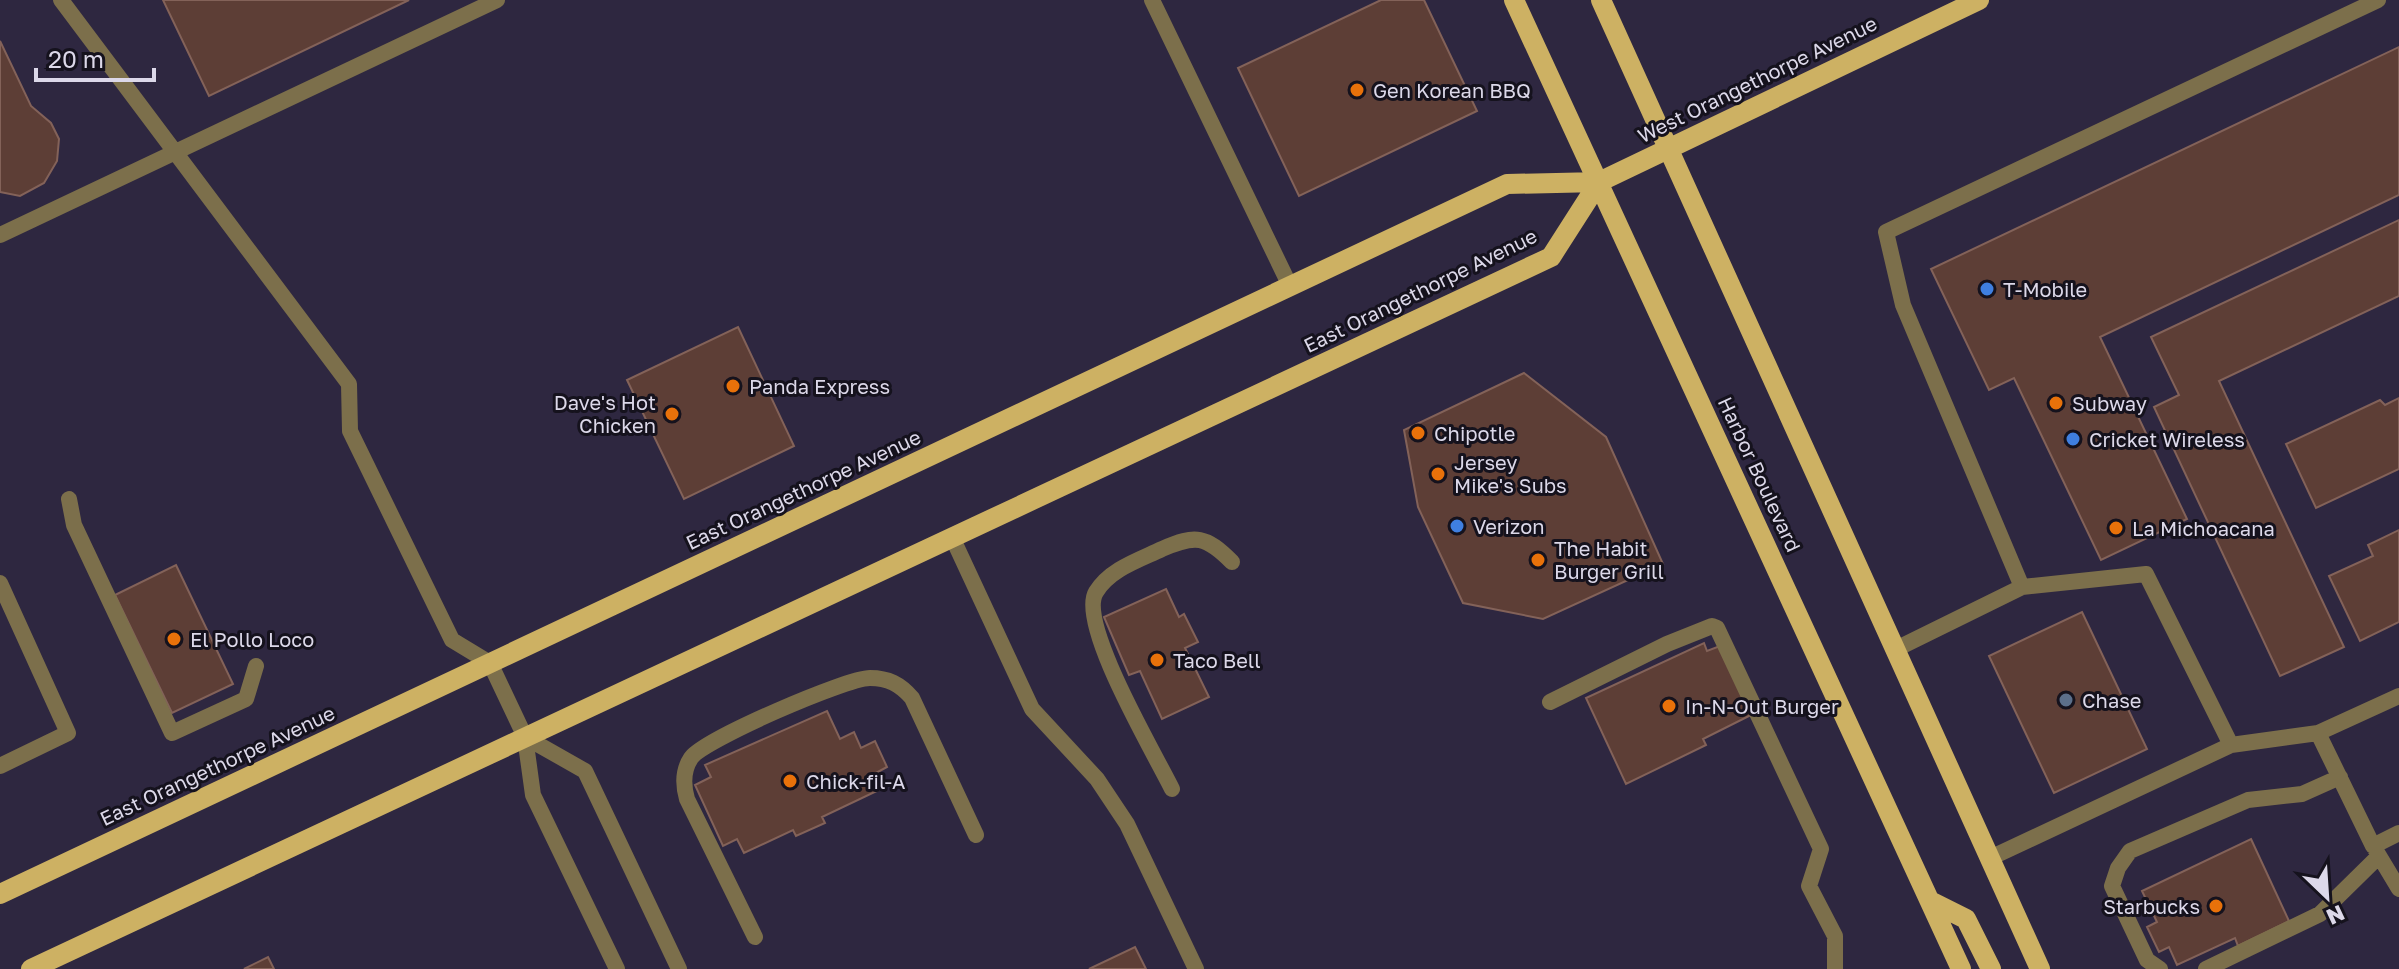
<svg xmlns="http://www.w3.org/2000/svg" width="2399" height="969" font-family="'Golos Text',sans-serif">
<rect width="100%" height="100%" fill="#2e2740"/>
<path fill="#5d3e36" stroke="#836259" stroke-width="2" d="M163 0H409L209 96Z
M1381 0H1424L1477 111 1299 196 1238 68Z
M0 41 31 106 51 123 59 139 57 161 44 183 20 196 0 192Z
M2399 47V195L2100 337 2187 519 2101 560 2014 378 1989 390 1931 269Z
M2399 220V296L2219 381 2344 647 2280 676 2154 407 2179 395 2151 337Z
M738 327 794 446 684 499 627 380Z
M1524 373 1606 437 1663 564 1543 619 1463 603 1418 507 1404 430Z
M2399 398V469L2316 508 2286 444 2380 400 2385 405Z
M2399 530V622L2360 641 2329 576 2373 556 2368 545Z
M176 565 233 684 172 713 115 595Z
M1166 589 1179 617 1184 614 1198 642 1185 648 1209 697 1162 719 1140 671 1129 675 1104 617Z
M2082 612 2147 749 2054 793 1989 656Z
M1704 643 1707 651 1720 646 1753 714 1703 739 1706 745 1626 784 1586 698Z
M827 711 840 739 854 732 861 748 875 741 887 767 874 774 881 789 822 817 825 823 796 836 793 830 744 853 737 839 723 846 695 785 711 777 705 765Z
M2251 839 2289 921 2238 946 2235 938 2177 965 2169 947 2159 952 2147 927 2157 922 2142 891Z
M1135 947 1146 969H1089Z
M268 957 274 969H244Z"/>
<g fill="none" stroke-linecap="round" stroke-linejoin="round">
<path stroke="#7c6f4b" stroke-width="16" d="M61 0 349 384 350 431 452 640 490 663
M1152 0 1290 286
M0 235 497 0
M69 499 74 525 172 733 246 699 256 666
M952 537 1032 709 1097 779 1127 824 1196 969
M0 583 68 733 0 766
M2022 587 1903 305 1886 232 2378 0
M1896 649 2022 587 2146 574 2231 745
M1550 702 1667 644 1712 626 1717 628 1821 849 1809 886 1835 936V969
M2318 733 2373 846 2399 833
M1172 789C1155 754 1077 623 1096 592 1110 569 1139 560 1162 549 1196 534 1206 536 1232 562
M2375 849 2399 889
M1990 858 2231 745 2318 733 2399 696
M755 937 687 799C683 785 683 770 691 758 703 740 846 678 870 678 888 678 900 684 912 698L976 835
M2160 969 2147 960 2112 886 2118 868 2130 851 2248 800 2302 794 2340 777
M2206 969 2320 914 2379 856"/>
<path stroke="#7c6f4b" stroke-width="16" d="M490 663 525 737 533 795 617 969
M525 737 585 771 679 969"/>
<path stroke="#cdb163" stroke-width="20" d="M1514 0 1961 969
M1601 0 2040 969
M0 894 1507 184 1599 182 1979 0
M1930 901 1966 919 1991 969
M31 969 1551 257 1599 182"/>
</g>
<g fill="#e8710a" stroke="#15121d" stroke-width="3">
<circle cx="1357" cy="90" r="8"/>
<circle cx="733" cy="386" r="8"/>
<circle cx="2056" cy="403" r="8"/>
<circle cx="672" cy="414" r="8"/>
<circle cx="1418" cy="433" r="8"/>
<circle cx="1438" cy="474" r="8"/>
<circle cx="2116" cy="528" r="8"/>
<circle cx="1538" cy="560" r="8"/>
<circle cx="174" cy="639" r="8"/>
<circle cx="1157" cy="660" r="8"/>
<circle cx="1669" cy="706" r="8"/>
<circle cx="790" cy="781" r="8"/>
<circle cx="2216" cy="906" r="8"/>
</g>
<g fill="#3f7fe0" stroke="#15121d" stroke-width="3">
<circle cx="1987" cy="289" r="8"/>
<circle cx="2073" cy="439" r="8"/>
<circle cx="1457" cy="526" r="8"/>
</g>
<circle fill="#5c6f8a" stroke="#15121d" stroke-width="3" cx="2066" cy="700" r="8"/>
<g text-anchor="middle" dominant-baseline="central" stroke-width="6" stroke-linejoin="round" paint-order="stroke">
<g font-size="20" fill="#dcd8e9" stroke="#15121d">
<text transform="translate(1757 79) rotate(-26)">West Orangethorpe Avenue</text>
<text transform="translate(1420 290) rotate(-26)">East Orangethorpe Avenue</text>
<text transform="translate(1760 474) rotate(65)">Harbor Boulevard</text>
<text transform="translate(803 489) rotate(-25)">East Orangethorpe Avenue</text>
<text transform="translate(217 765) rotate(-25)">East Orangethorpe Avenue</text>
</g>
<g font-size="20" fill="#dcd8e9" stroke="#15121d" text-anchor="start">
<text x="1373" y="90">Gen Korean BBQ</text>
<text x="2003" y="289">T-Mobile</text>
<text x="749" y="386">Panda Express</text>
<text x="656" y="402" text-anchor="end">Dave's Hot<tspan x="656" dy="23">Chicken</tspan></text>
<text x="2072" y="403">Subway</text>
<text x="1434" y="433">Chipotle</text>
<text x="2089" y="439">Cricket Wireless</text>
<text x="1454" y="462">Jersey<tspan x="1454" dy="23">Mike's Subs</tspan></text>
<text x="1473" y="526">Verizon</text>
<text x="2132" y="528">La Michoacana</text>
<text x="1554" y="548">The Habit<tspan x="1554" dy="23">Burger Grill</tspan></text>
<text x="190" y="639">El Pollo Loco</text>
<text x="1173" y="660">Taco Bell</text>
<text x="2082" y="700">Chase</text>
<text x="1685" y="706">In-N-Out Burger</text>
<text x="806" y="781">Chick-fil-A</text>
<text x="2200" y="906" text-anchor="end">Starbucks</text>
</g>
</g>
<g transform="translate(2327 897) rotate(155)" stroke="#15121d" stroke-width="6" paint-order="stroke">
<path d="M0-6L14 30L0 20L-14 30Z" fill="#dcd8e9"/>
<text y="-12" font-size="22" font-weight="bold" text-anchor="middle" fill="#dcd8e9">N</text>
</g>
<path d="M36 68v12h118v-12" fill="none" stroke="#dcd8e9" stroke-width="4"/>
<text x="48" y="68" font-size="24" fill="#dcd8e9" stroke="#15121d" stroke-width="6" paint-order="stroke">20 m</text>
</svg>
